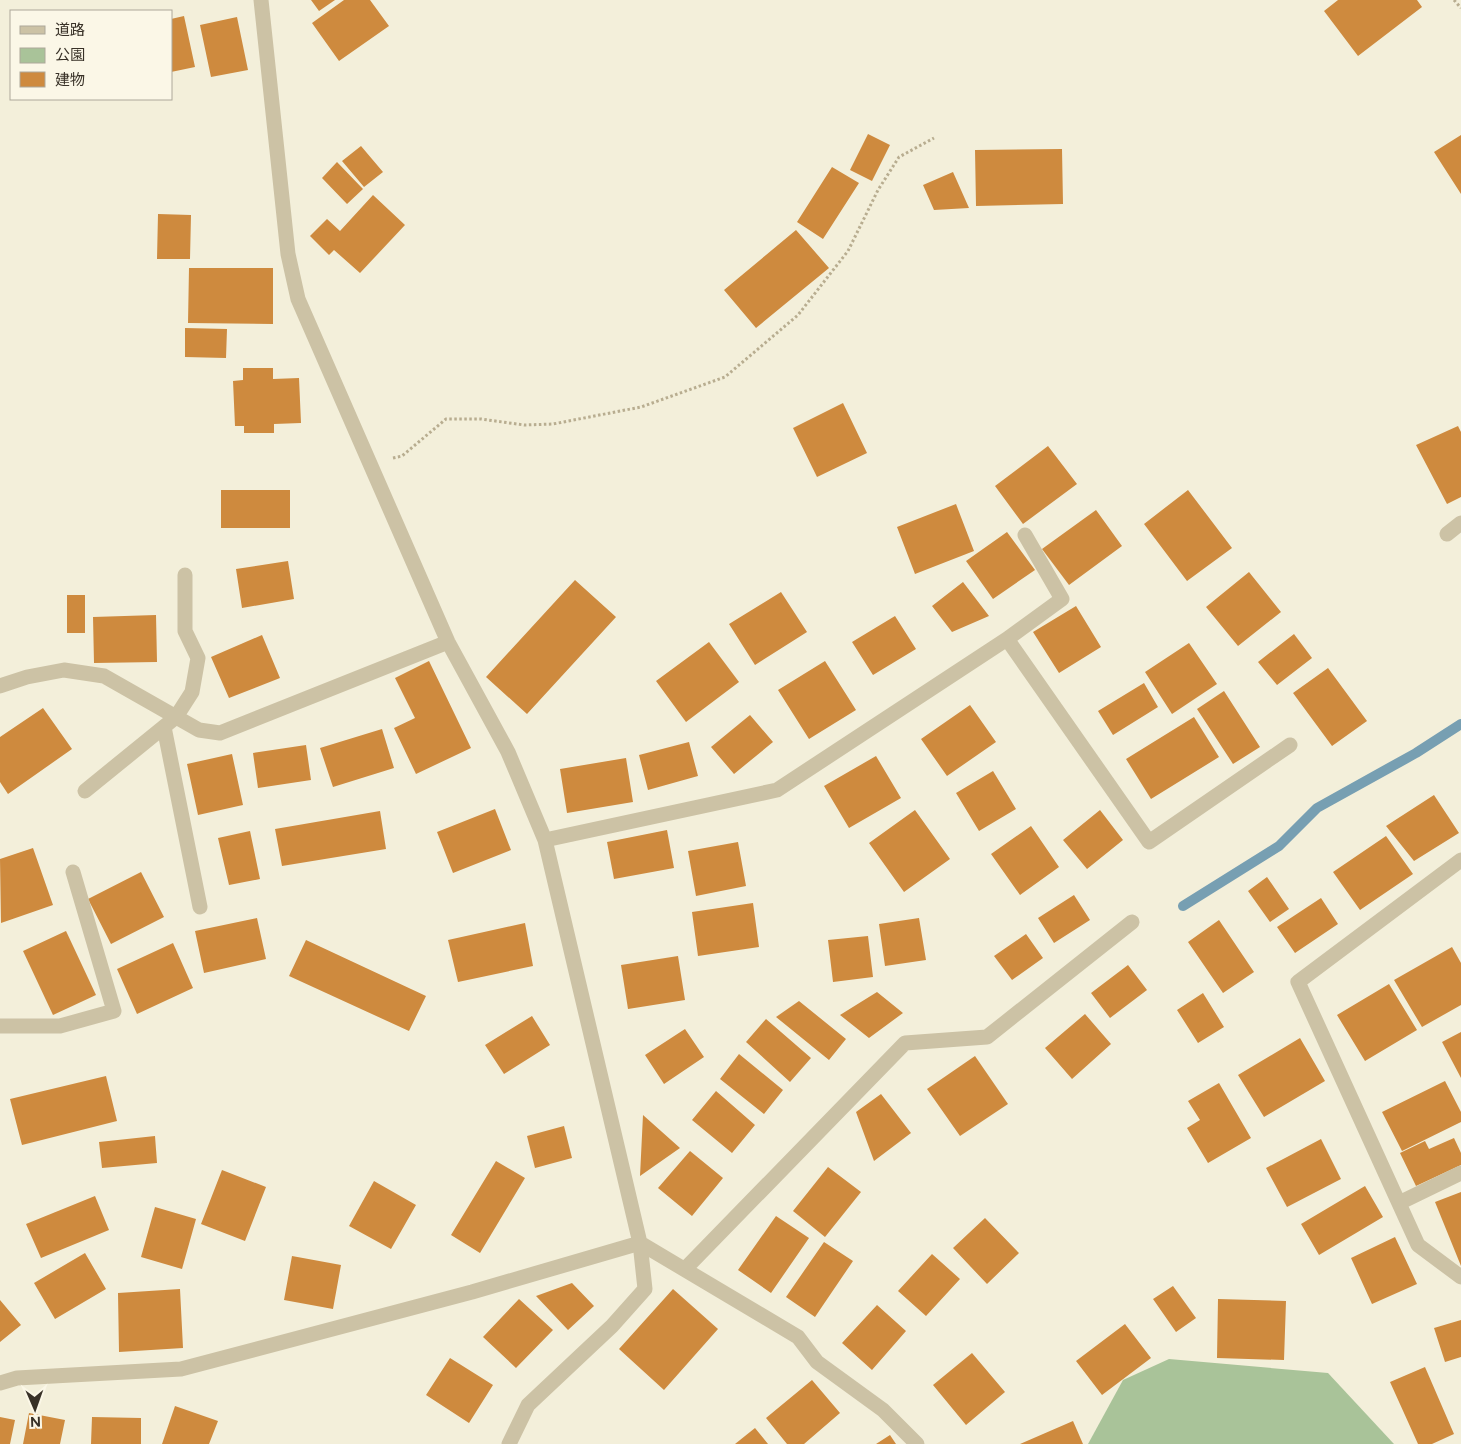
<svg xmlns="http://www.w3.org/2000/svg" width="1461" height="1444" font-family="Figtree,'Noto Sans JP',sans-serif">
<rect width="100%" height="100%" fill="#f3efda"/>
<path fill="#a9c399" d="M1169 1359 1328 1373 1394 1444H1088L1123 1380Z"/>
<g fill="none" stroke-linecap="round" stroke-linejoin="round">
<path stroke="#779fb2" stroke-width="10" d="M1183 906 1279 846 1317 808 1416 753 1461 724"/>
</g>
<path fill="#ce8a3e" d="M311 0H335L319 11Z
M344 0H370L389 26 339 61 312 23Z
M1338 0H1417L1422 7 1358 56 1324 11Z
M184 16 195 67 171 72V19Z
M237 17 248 70 211 77 200 25Z
M868 134 890 145 872 181 850 170Z
M1461 135V194L1434 152Z
M361 146 383 172 364 187 342 161Z
M1062 149 1063 204 976 206 975 150Z
M337 162 363 189 347 204 322 178Z
M832 167 859 183 823 239 797 222Z
M953 172 969 208 934 210 923 185Z
M373 195 405 225 360 273 334 250 329 255 310 236 327 219 340 231Z
M158 214 191 215 190 259H157Z
M796 230 829 268 756 328 724 290Z
M189 268H273V324L188 323Z
M185 328 227 329 226 358 185 357Z
M243 368H273V379L299 378 301 423 274 424V433H244V426H235L233 381 243 380Z
M843 403 867 453 817 477 793 428Z
M1458 426 1461 432V497L1447 504 1416 445Z
M1048 446 1077 484 1023 524 995 486Z
M221 490H290V528H221Z
M1188 490 1232 548 1187 581 1144 524Z
M956 504 974 551 915 574 897 527Z
M1096 510 1122 546 1069 585 1042 549Z
M1007 532 1035 570 993 599 966 561Z
M288 561 294 599 242 608 236 569Z
M1249 572 1281 612 1238 646 1206 607Z
M575 580 616 617 527 714 486 677Z
M963 582 989 616 952 632 932 606Z
M781 592 807 632 755 665 729 624Z
M67 595H85V633H67Z
M1076 606 1101 647 1059 673 1033 632Z
M156 615 157 662 94 663 93 617Z
M895 616 916 649 873 675 852 642Z
M1294 634 1312 658 1277 685 1258 662Z
M262 635 280 678 229 698 211 657Z
M709 642 739 682 686 722 656 681Z
M1189 643 1217 684 1172 714 1145 672Z
M429 661 471 748 416 774 394 728 415 718 395 678Z
M825 661 856 710 809 739 778 690Z
M1328 668 1367 721 1332 746 1293 693Z
M1144 683 1158 707 1113 735 1098 711Z
M1224 691 1260 747 1233 764 1197 709Z
M970 705 996 742 947 776 921 739Z
M43 708 72 749 8 794 0 782V737Z
M750 715 773 742 734 774 711 747Z
M1194 717 1219 757 1151 799 1126 759Z
M382 729 394 768 333 787 320 748Z
M689 742 698 776 648 790 639 755Z
M306 745 311 780 258 788 253 753Z
M232 754 243 805 198 815 187 764Z
M876 756 901 798 849 828 824 786Z
M626 758 633 802 567 813 560 769Z
M993 771 1016 809 979 831 956 793Z
M1434 795 1459 833 1414 861 1386 826Z
M495 809 511 850 453 873 437 832Z
M915 810 950 859 904 892 869 843Z
M1100 810 1123 840 1087 869 1063 840Z
M380 811 386 849 282 866 275 829Z
M1031 826 1059 867 1020 895 991 854Z
M667 830 674 868 614 879 607 842Z
M250 831 260 879 229 885 218 838Z
M1386 836 1413 874 1360 910 1333 872Z
M738 842 746 886 696 896 688 851Z
M33 848 53 905 1 923 0 859Z
M141 872 164 917 111 944 88 899Z
M1267 877 1289 909 1270 922 1248 891Z
M1074 895 1090 920 1054 943 1038 918Z
M1321 898 1338 924 1295 953 1277 927Z
M753 903 759 947 698 956 692 912Z
M257 918 266 959 204 973 195 931Z
M919 918 926 960 885 966 879 924Z
M1219 920 1254 972 1223 993 1188 942Z
M525 923 533 966 458 982 448 940Z
M66 931 96 995 53 1015 23 951Z
M1026 934 1043 958 1012 980 994 956Z
M868 936 873 977 833 982 828 940Z
M306 940 426 996 409 1031 289 976Z
M173 943 193 988 137 1014 117 969Z
M1452 947 1461 963V1005L1422 1027 1394 980Z
M678 956 685 1000 628 1009 621 965Z
M1128 965 1147 990 1110 1018 1091 993Z
M1389 984 1417 1030 1365 1061 1337 1015Z
M877 992 903 1013 869 1038 840 1015Z
M1203 993 1224 1027 1198 1043 1177 1010Z
M799 1001 846 1039 829 1060 776 1017Z
M1085 1014 1111 1044 1072 1079 1045 1048Z
M532 1016 550 1045 504 1074 485 1045Z
M766 1019 811 1058 790 1082 746 1042Z
M685 1029 704 1057 664 1084 645 1055Z
M1461 1032V1078L1442 1042Z
M1300 1038 1325 1081 1264 1117 1238 1075Z
M739 1054 783 1090 764 1114 720 1079Z
M975 1056 1008 1104 960 1136 927 1089Z
M106 1076 117 1121 22 1145 10 1099Z
M1445 1081 1461 1112V1122L1402 1151 1382 1112Z
M1219 1083 1251 1138 1208 1163 1187 1128 1200 1120 1188 1101Z
M716 1091 755 1125 732 1153 692 1120Z
M881 1094 911 1133 874 1161 856 1112Z
M643 1115 680 1148 640 1176Z
M564 1126 572 1158 535 1168 527 1136Z
M155 1136 157 1163 102 1168 99 1142Z
M1454 1138 1461 1153V1165L1416 1186 1400 1153 1425 1141 1429 1149Z
M1321 1139 1341 1179 1287 1207 1266 1168Z
M690 1151 723 1178 692 1216 658 1188Z
M496 1161 525 1178 480 1253 451 1235Z
M828 1167 861 1192 825 1237 793 1211Z
M222 1170 266 1187 245 1241 201 1224Z
M374 1181 416 1205 391 1249 349 1226Z
M1365 1186 1383 1217 1319 1255 1301 1224Z
M1461 1192V1266L1435 1202Z
M95 1196 109 1230 41 1258 26 1224Z
M155 1207 196 1219 182 1269 141 1257Z
M776 1216 809 1238 771 1293 738 1270Z
M985 1218 1019 1253 987 1284 953 1248Z
M1395 1237 1417 1284 1372 1304 1351 1258Z
M824 1242 853 1261 815 1317 786 1297Z
M85 1253 106 1289 55 1319 34 1283Z
M932 1254 960 1279 926 1316 898 1291Z
M292 1256 341 1265 333 1309 284 1300Z
M572 1283 594 1306 568 1330 536 1296Z
M1173 1286 1196 1318 1176 1332 1153 1299Z
M180 1289 183 1348 119 1352 118 1293Z
M673 1289 718 1329 664 1390 619 1349Z
M519 1299 553 1330 516 1368 483 1337Z
M1218 1299 1286 1301 1284 1360 1217 1358Z
M0 1300 21 1325 0 1342Z
M877 1305 906 1331 872 1370 842 1343Z
M1461 1320V1357L1445 1362 1434 1328Z
M1125 1324 1151 1358 1102 1395 1076 1361Z
M972 1353 1005 1392 966 1425 933 1385Z
M450 1358 493 1385 469 1423 426 1395Z
M1425 1367 1454 1434 1432 1444H1418L1390 1382Z
M812 1380 840 1413 804 1444H787L766 1418Z
M175 1406 218 1421 209 1444H162Z
M29 1413 65 1420 60 1444H23Z
M0 1417 15 1420 10 1444H0Z
M92 1417 141 1418V1444H91Z
M1073 1421 1083 1444H1020Z
M755 1428 768 1444H735Z
M890 1435 896 1444H876Z"/>
<g fill="none" stroke-linecap="round" stroke-linejoin="round">
<path stroke="#b8ad90" stroke-width="3" stroke-dasharray="2.5 2.5" stroke-linecap="butt" d="M1454 0 1461 8
M393 458 402 456 446 419H481L524 425 553 424 641 407 725 377 798 315 848 251 878 190 899 157 934 138"/>
<path stroke="#ccc2a5" stroke-width="15" d="M261 0 288 254 298 299 448 642 508 752 545 840 640 1243 645 1289 612 1326 528 1405 509 1444
M1447 534 1461 523
M1007 639 1062 599 1025 535
M0 686 27 677 64 670 104 676 199 730 220 733 448 642
M164 727 200 907
M85 791 176 717 192 692 198 658 185 631V575
M545 840 777 790 1007 639 1149 842 1290 745
M1461 860 1298 982 1418 1245 1461 1277
M0 1026H60L114 1011 73 872
M1399 1203 1461 1173
M685 1269 905 1043 987 1037 1132 922
M0 1383 17 1378 181 1369 472 1292 640 1243 798 1337 817 1362 883 1410 917 1444"/>
</g>
<rect x="10" y="10" width="162" height="90" fill="#fbf7e7" stroke="#ada89a"/>
<rect x="20" y="26" width="25" height="8" fill="#ccc2a5" stroke="#ada89a"/>
<text x="55" y="35" font-size="15" fill="#383127">道路</text>
<rect x="20" y="48" width="25" height="15" fill="#a9c399" stroke="#ada89a"/>
<text x="55" y="60" font-size="15" fill="#383127">公園</text>
<rect x="20" y="72" width="25" height="15" fill="#ce8a3e" stroke="#ada89a"/>
<text x="55" y="85" font-size="15" fill="#383127">建物</text>
<g transform="translate(35 1409) rotate(178)" stroke="#fbf7e7" stroke-width="4" paint-order="stroke">
<path d="M0-4L9 19L0 12L-9 19Z" fill="#383127"/>
<text y="-8" font-size="14" font-weight="bold" text-anchor="middle" fill="#383127">N</text>
</g>
</svg>
